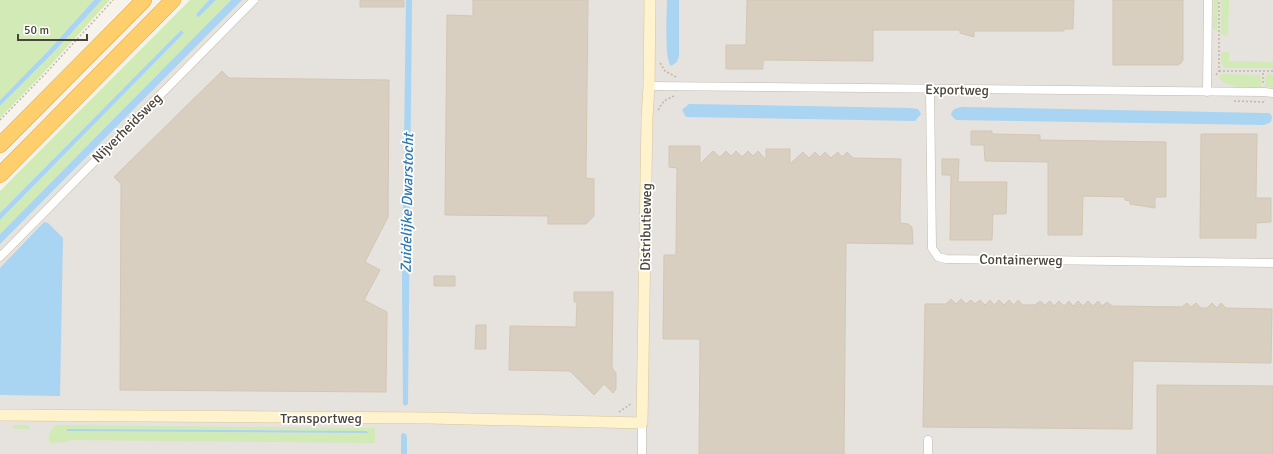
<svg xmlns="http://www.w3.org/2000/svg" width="1273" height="454" font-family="Signika,sans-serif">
<rect width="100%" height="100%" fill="#f6f3ec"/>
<path fill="#e6e2dd" d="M232 0H1273V454H0V235Z"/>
<path fill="#d2eab5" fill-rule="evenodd" d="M0 0H94L48 51 0 100Z
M102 0H110L37 80 0 118V106L52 54Z
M190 0H209L197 13 199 17 216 0H231L0 234V220L184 33 181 30 0 213V191Z
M1214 0H1218L1217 32 1213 27Z
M1221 0H1229L1228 34 1225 36 1221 34Z
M1221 52H1229V61L1273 62V68H1225L1221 63Z
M1223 74 1259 75 1261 78V87C1246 87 1229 90 1218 77Z
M1268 74 1273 75V87H1265V77Z
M13 425H28L30 429H13Z
M56 425 375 428V443L71 440 67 442 50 443C46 437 51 429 56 425ZM67 429 367 431 368 432 367 433 67 431Z"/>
<path fill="#e5e3e0" d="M931 448H1152L1153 454H931Z"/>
<path fill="#a9d4f2" d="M94 0H102L52 54 0 106V100L48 51Z
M209 0H216L199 17 196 15 197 13Z
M231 0H242L0 244V234Z
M406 0H412L408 404 405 406 403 404 402 280Z
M667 0H679V56L677 62 671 66C664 58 667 13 667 0Z
M181 30 184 33 0 220V213Z
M689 104 910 108 918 109 921 114 915 121 686 117 682 110Z
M962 107 1263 113H1269L1272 116 1271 122 1264 125 956 120 951 115C952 109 956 108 962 107Z
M44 222 48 223 63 238 60 396 0 395V268Z
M67 429 367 431 368 433 67 431Z
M403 433 406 434 407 437V454H401V435Z"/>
<path fill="#d8cfc1" stroke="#d3c7b4" d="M360 0H404V7H360Z
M473 0H588L586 178 594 179V216L586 224H548V216L445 215 447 15 473 16Z
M747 0H1074L1073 29H1064V31H974V37L960 33V30H873V61L763 60V69H726V45H746Z
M1113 0H1183V60L1181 63 1178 65H1113Z
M222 71 229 78 389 80 388 217 365 262 380 270 364 300 387 312 386 392 120 390 121 184 114 177Z
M971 131H992V134L1040 135V140L1166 142V197H1155V208L1130 204V201L1125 200V197L1083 196 1082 235H1048V162L985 161 984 145H971Z
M1201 134H1257L1256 198H1271V222L1256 223V238H1200Z
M669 146H700V164L713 151 720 157 726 151 731 156 736 151 742 157 748 151 753 156 758 151 766 160V149H790V164L803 152 809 158 815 152 820 157 825 152 831 158 838 152 842 157 847 152 853 158 901 159 900 223 908 224 912 227 913 244 846 243 844 454H699L700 339H663L664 255H676L677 168 669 167Z
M942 159H959L958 182H1007L1006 214H993L992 240H950L951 175H942Z
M434 276H455V286H434Z
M574 292H613L612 368 616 373V389L613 393 604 384 594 395 570 371 509 370 510 326 576 327 577 302H574Z
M951 299 956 304 961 299 966 304 971 300 975 304 980 300 985 305 990 300 994 305 999 300 1004 305 1009 300 1014 305 1018 300 1023 305H1035L1040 301 1045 305 1050 301 1054 306 1059 301 1064 306 1069 301 1073 306 1078 301 1083 306 1088 301 1093 306 1098 301 1102 306 1107 302 1112 306 1182 307 1187 303 1191 307 1196 303 1201 308H1207L1212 303 1217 308 1221 303 1226 308 1272 309 1271 363 1133 361 1132 429 923 427 925 304H946Z
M476 325H486V349H475Z
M1157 385 1273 386V454H1157Z"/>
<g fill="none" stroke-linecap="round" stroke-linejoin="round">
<g stroke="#c2bbae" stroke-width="9">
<path id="street" d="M649 86 1264 92 1273 93
M930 89 932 248 938 257 946 259 1273 263
M1207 92 1208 0
M0 257 254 0
M642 454V423
M928 454V440"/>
</g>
<g stroke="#d6c79b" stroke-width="12">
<path id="secondary" d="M0 415 429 418 642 423 647 118 649 86 650 0"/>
</g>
<g stroke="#e0a43c" stroke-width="16">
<path id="highway" d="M0 145 144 0
M0 175 173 0"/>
</g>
<path stroke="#c4b79f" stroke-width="1.5" stroke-dasharray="2 2" stroke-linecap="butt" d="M660 63 665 71 676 77
M1219 71H1273
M1216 75 1219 71V0
M1263 83V71
M1234 101 1264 102 1265 100
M658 110 664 101 674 96
M0 120 46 73 113 0
M619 412 632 403"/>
<use href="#street" stroke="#fff" stroke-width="8"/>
<use href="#secondary" stroke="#fff3cd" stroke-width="11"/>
<use href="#highway" stroke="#ffcf6e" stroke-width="15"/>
</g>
<g text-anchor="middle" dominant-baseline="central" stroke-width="3.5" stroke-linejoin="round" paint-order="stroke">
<g font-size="14" fill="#4b4439" stroke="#fff">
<text transform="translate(957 90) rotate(1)">Exportweg</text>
<text transform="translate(127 128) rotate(-45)">Nijverheidsweg</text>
<text transform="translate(646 227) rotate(-89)">Distributieweg</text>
<text transform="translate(1021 260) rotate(1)">Containerweg</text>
<text x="321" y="418">Transportweg</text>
</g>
<g font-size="15" font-style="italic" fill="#2e7ab2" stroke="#fff">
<text transform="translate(407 203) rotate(-89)">Zuidelijke Dwarstocht</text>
</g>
</g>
<path d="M18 34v6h69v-6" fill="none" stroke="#4b4439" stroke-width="2"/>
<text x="24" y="34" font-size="12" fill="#4b4439" stroke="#ffffff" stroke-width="3" paint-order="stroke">50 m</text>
</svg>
